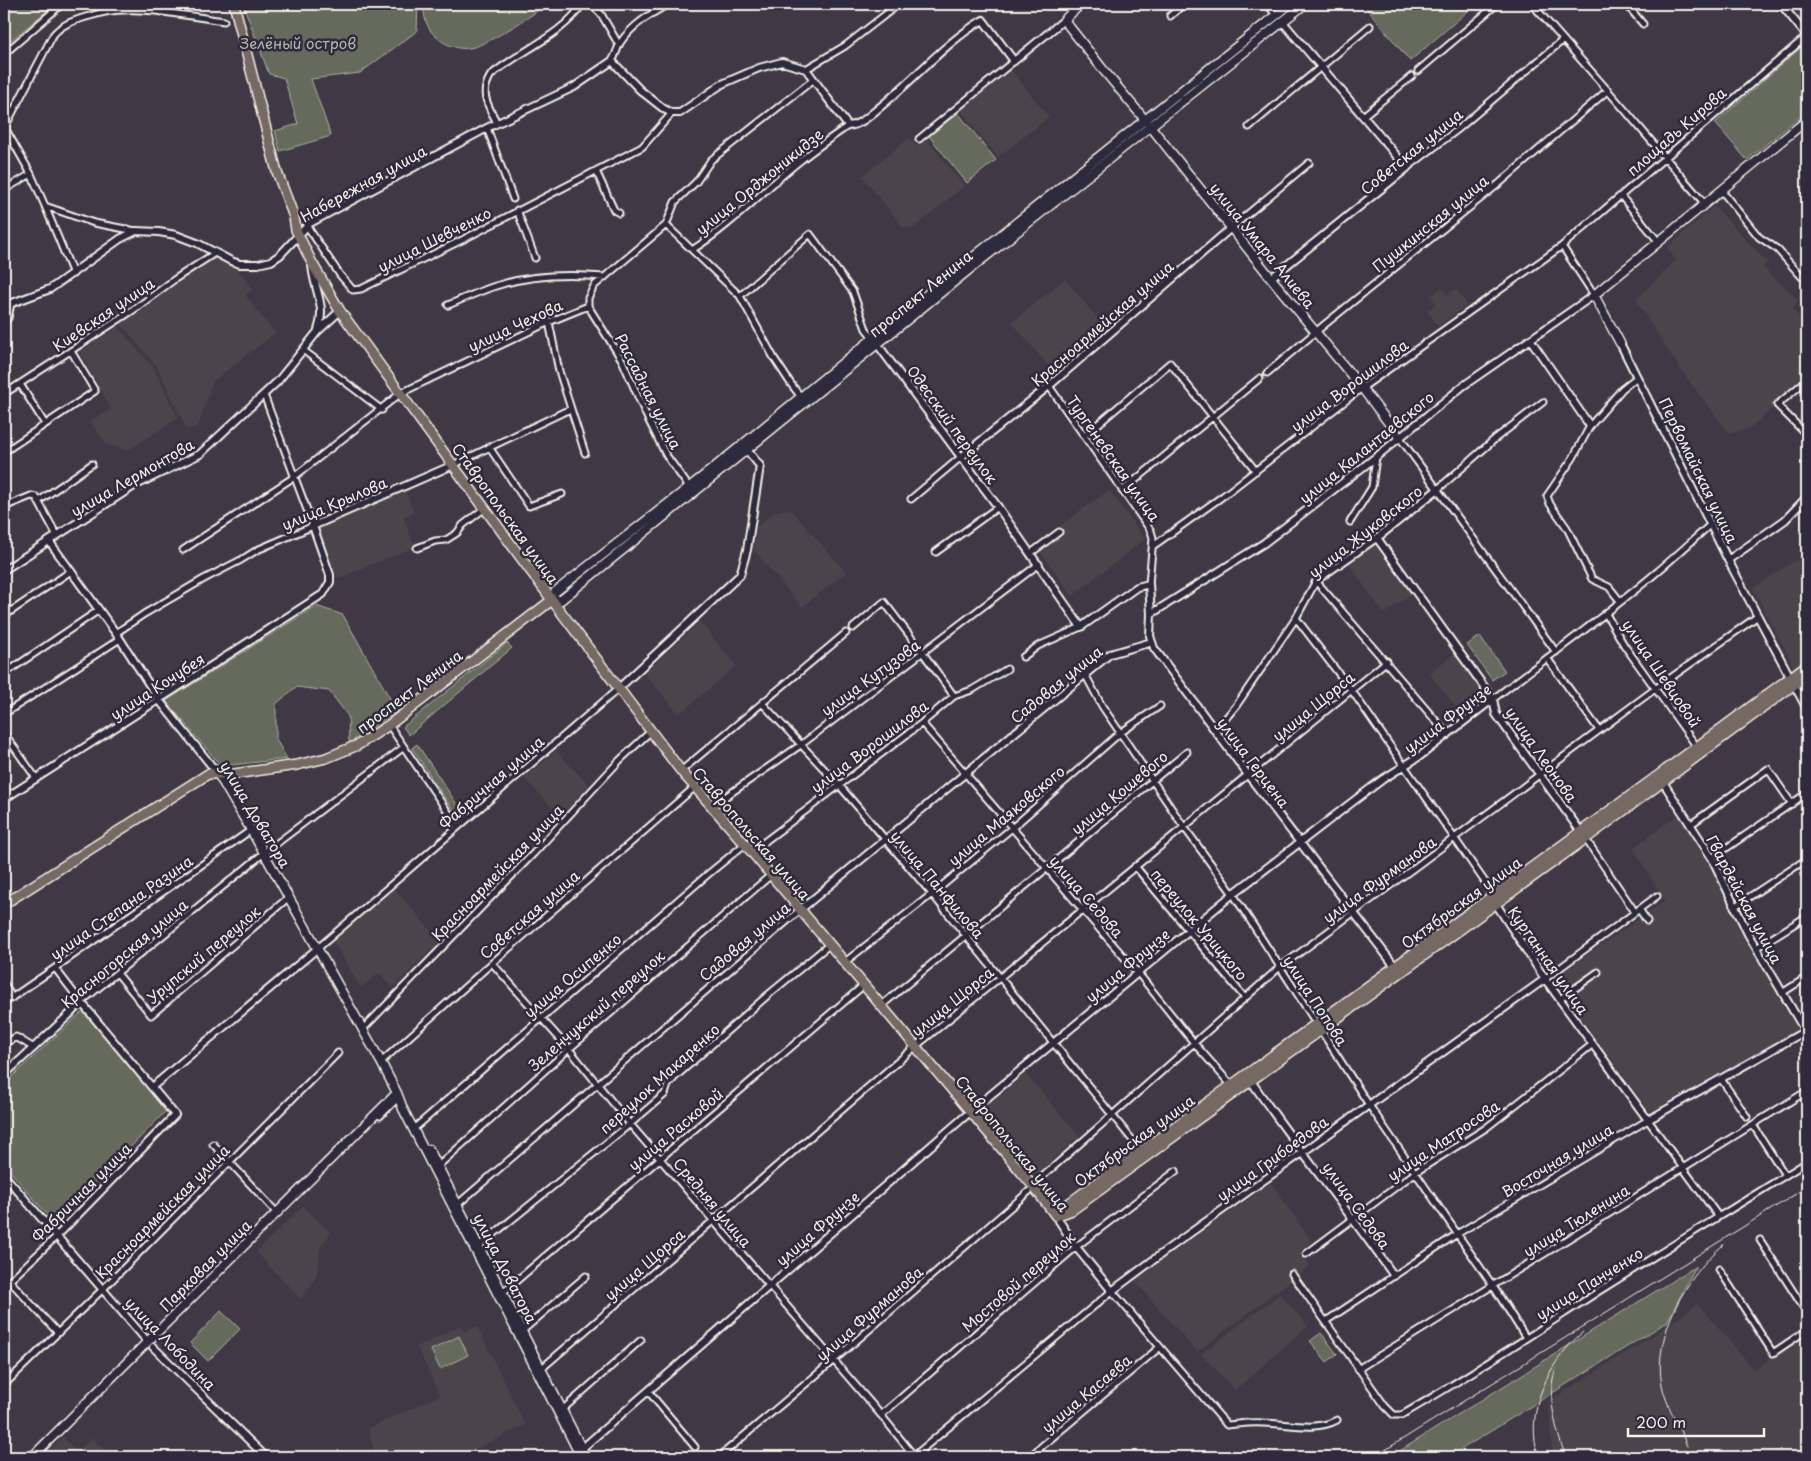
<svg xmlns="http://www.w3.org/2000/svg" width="1811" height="1461" font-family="'Playpen Sans',sans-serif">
<rect width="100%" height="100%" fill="#403945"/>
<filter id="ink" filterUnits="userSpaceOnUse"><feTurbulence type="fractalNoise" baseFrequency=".02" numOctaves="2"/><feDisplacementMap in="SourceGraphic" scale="10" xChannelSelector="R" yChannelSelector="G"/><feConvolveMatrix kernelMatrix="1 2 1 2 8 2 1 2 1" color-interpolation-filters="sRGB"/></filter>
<g filter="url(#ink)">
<path fill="#4c444b" d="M1011 70 1049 117 998 157 961 111Z
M909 138 917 146 926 139 964 186 914 228H904L862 176Z
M1714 206 1767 262 1763 267 1798 300 1792 309 1807 326V378L1749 429 1729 433 1678 366 1636 300 1676 260 1667 248Z
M215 257 235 267 253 289 245 295 275 333 213 381 198 426 187 430 158 368 121 324Z
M1065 279 1106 329 1055 374 1012 322Z
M1442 288 1447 295 1456 289 1467 305 1438 326 1427 310 1436 304 1431 296Z
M118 327 154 368 178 418 128 450 107 445 90 421 111 409 80 352Z
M1109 490 1145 539 1072 596 1035 544Z
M405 491 414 512 403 517 415 547 338 578 317 526Z
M790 509 846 572 802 607 753 549 758 526 774 512Z
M1374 544 1411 594 1384 614 1349 564Z
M1807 553V658L1794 667 1753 588Z
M700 622 736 666 679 714 644 673Z
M1454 654 1482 693 1459 711 1429 673Z
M556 751 590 786 560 816 524 778Z
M1678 815 1711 868 1737 925 1798 1031 1650 1112 1553 979 1665 901 1633 848Z
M392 886 440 941 392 988 379 973 361 988 333 941 340 936 338 933Z
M1026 1074 1079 1136 1037 1173 983 1110Z
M1271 1183 1312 1242 1300 1251 1310 1266 1197 1352 1134 1280Z
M303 1206 331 1233 321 1245 316 1278 301 1299 256 1252Z
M1280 1294 1308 1326 1235 1390 1201 1354Z
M1698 1304 1754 1370 1807 1335V1457H1556L1552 1449 1549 1401 1659 1332Z
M460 1326 464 1332 477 1326 525 1425 459 1457H376L368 1429 440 1395 417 1347Z
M63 1437 77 1452 92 1438 111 1457H43Z"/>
<path fill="#666b5d" stroke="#adaea2" d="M4 4H55L4 46Z
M243 4H418L417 31 360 73 311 79 331 136 280 151 275 131 298 124 284 78 269 74Z
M423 4H546C534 15 485 46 470 48 455 51 434 40 428 26 424 19 424 11 423 4Z
M1363 4H1476L1410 61Z
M1807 42V111L1747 160 1715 123Z
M958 113 996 160 967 183 929 136Z
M316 606 343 615 397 711 349 743 348 716 329 691 296 687 276 704V739L287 759 221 766 166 701Z
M1480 636 1505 671 1492 680 1467 645Z
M507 643 512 648 409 735 403 727Z
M417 744 464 815 459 819 412 748Z
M83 1011 166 1111 55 1224 4 1164V1084Z
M1696 1266 1667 1322 1449 1457H1390Z
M221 1311 240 1329 208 1361 190 1343Z
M1321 1333 1337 1354 1327 1362 1310 1341Z
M459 1336 468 1355 440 1369 431 1350Z"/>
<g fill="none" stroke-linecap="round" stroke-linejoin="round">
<g stroke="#f4f1e8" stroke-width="9">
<path id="minor" d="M591 4 601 14 619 45
M1267 4 1276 15
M1532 4 1624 109 1704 203
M1626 4 1643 24
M1170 16 1184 4
M4 54 62 4
M612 61C616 55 617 49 620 43 632 25 650 14 669 4
M806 69 845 46 899 4
M1418 71 1497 4
M1363 116 1412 76
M497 123C488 105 479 94 491 75 518 52 565 34 582 4
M1249 127 1370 26
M5 128 31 174 45 206 94 223 136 231
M487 128 513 199
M4 129 53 35C62 24 73 21 86 17 91 16 96 14 101 13 138 4 186 16 224 21
M919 139 1014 61
M1407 168 1457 130 1563 40
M596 171 614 210 619 213
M4 190 31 174
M1721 190 1759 237 1777 249 1802 277 1807 280
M1621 196 1658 241
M45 206 73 274
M517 210 535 258
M666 225 740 296 774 358 791 384 801 397
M307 226 340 275 353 290 361 289 462 240 642 147 672 113
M1231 228 1309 163
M1562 246 1594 295
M692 250C732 225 764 189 801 160 816 148 832 137 848 126
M740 296 810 234 853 292 866 329 875 340
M448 305C465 298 482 290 499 285 533 274 570 274 605 277
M549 322 559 371 585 453
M4 323 8 318 11 303
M303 350 382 410
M1267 373 1324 325 1501 182 1608 90
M1807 380 1777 405 1807 435
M20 384 45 424
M1049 386 1151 531 1153 538 1149 584
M4 394 132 311 175 279 215 253
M1084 436 1170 363 1256 471
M1400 438 1556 652
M489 447 529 506 562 494
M4 452 95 391 71 351
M453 465 570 409
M689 487 666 455 646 415 622 360 588 306V298L594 286 666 225 675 202 696 182 711 160 813 80
M1438 489 1496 438 1543 402
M1122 491 1260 378
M911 499 961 457
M39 501 92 464
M4 507 31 496 36 497 56 534
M1350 522 1372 487 1376 457
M1153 546 1223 496 1362 388 1562 246 1807 36
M417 548 435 541 446 540 457 533 463 525 485 508
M183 550 294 477 401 393 549 322 588 306
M936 552 998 507
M1031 553 1059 532
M1316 581 1448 735
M1620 601 1609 587 1592 579 1567 528 1550 504 1547 496 1573 458 1590 426 1622 389 1637 377
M1606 614 1624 645 1697 747
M4 616 71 571
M1296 618 1352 691 1494 895
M853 628 884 602 923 653 954 696
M116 633 144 614 204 579 241 560 257 550 313 526 264 395
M1023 657 1038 646 1081 627
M1547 658 1599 730
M4 674 99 610
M1086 676 1102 706 1184 827 1233 894 1369 1105 1493 1286 1526 1338
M1493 699C1548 657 1604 617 1657 572 1675 557 1693 540 1711 524
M762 703 839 785 932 894 1143 1153
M4 714 120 639
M922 723 1082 909 1138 973 1194 1043 1232 1086
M389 725 458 827
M1215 731 1236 706 1296 618 1316 581 1377 538
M4 733 36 778
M681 771 846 633
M712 806 802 744 1039 564
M1690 825 1768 769 1792 804
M1585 838 1635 912
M751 852 922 723 954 696 972 690 1007 669
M1712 858 1807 793
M1135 866 1245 998
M1734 907 1807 859
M1639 909 1647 921
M318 948 618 689
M1756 948 1807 916
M845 962 932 894 1012 828 1120 733 1160 706
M492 963 569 1049 630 1124 881 1415 915 1457
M55 968 81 1002 264 853 404 747
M117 973 151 1015 289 897
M1545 979 1657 896
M4 983 12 998
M1782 993 1807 977
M1560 999 1598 972
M4 1003 55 968 251 830
M882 1005 1187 752
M363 1029 534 853 620 760 650 732
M4 1044 16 1037 34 1048
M381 1062 492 963 695 787
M1721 1079 1747 1117
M380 1116 399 1097
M1753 1125 1785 1175
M417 1126 707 875 745 844
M213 1144 277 1213
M438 1166 569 1049 771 875
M1033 1185 1279 968 1655 689 1758 616
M458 1204 800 910
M1806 1210 1807 1211
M1760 1240 1807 1313
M479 1246 630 1124 665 1094 668 1085 675 1077 768 995 830 944
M1306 1254 1416 1172 1486 1128 1593 1044
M1719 1269 1773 1353 1807 1330
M1292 1274 1385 1406 1394 1415H1402C1471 1375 1537 1331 1604 1288 1672 1245 1740 1204 1807 1162
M10 1281 58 1333
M4 1286 57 1236
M502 1293 864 985
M1326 1321 1457 1234 1648 1120 1718 1216
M522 1331 586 1276
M541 1369 916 1046 1387 661
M1358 1369 1807 1091
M4 1385 103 1289 338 1053
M648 1391 695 1447
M562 1410 641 1340
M881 1415 1076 1247 1176 1171
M914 1456 1112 1291 1227 1425C1239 1424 1251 1422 1263 1423 1287 1423 1315 1432 1337 1420
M719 1457 834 1360 1034 1187
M1029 1457 1160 1347"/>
</g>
<g stroke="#f4f1e8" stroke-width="10">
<path id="tertiary" d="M1781 4 1807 36
M312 264C313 288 327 305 318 330
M1271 278 1407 168 1282 21
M4 306 50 289 120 239 136 231 159 232 176 235 197 243 231 261 240 264H258L271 261 280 255 310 223 487 128 574 87 612 61 640 90 664 109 672 113H680L722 84 759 68 782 62 806 69 848 126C861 125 870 115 880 107 915 79 944 43 983 20L1014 61 1064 20
M1530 339 1590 426
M1620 343 1728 560 1807 709
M878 345 998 507 1081 627 1137 587 1149 584 1151 614 1150 636 1154 648 1248 775 1397 969
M961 457 1049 386 1231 228
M1438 489 1377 538 1493 699 1496 714 1581 832
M49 541 120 639 159 700 218 774
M1728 560 1785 520 1807 497
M4 570 134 486 200 454 278 381 318 331 340 311
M1151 614 1264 543 1376 457 1463 386 1594 295
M618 689 740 575 747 550 760 466 747 450
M1661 779 1712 858 1748 934 1805 1031
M4 799 323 594 330 582V575L313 526 453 465
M1494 901 1545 979 1648 1120 1807 1030
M800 910 1110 654 1152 642
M4 1075 70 1014 81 1002 175 1115 57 1236
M1249 1078C1295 1146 1347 1209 1394 1276
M152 1087 318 948
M4 1175 148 1342
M1056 1216 1076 1247 1112 1291 1172 1246 1545 979
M153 1347 266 1457
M579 1451 970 1112 1233 894 1355 800 1383 779 1420 756 1493 699"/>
</g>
<g stroke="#f4f1e8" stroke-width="11">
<path id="secondary" d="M1081 4 1064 20 1105 72 1151 127 1271 278 1362 388 1400 438
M1290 4 957 270 711 470 555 592 552 600H561L970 269 1305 4
M1620 343 1594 295 1807 120
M218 774 251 830 381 1062 397 1093 403 1109 581 1457
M429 1149 586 1457
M32 1457 397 1093"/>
</g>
<g stroke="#f4f1e8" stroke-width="12">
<path id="primary" d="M4 904 208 774H234L297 765 326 758 358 745 389 725 552 600 681 771 745 844 1034 1187 1056 1216
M1061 1214 1072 1210 1592 834 1807 675
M1056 1216 1068 1204 1659 775 1807 665"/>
</g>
<g stroke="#f4f1e8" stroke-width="12">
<path id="trunk" d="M234 4 277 172 294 217 296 230 312 263 340 311 552 600"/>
</g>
<use href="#minor" stroke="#2f2a3d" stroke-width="5"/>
<use href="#tertiary" stroke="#2f2a3d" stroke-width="6"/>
<use href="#secondary" stroke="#2f2a3d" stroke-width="8"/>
<use href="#primary" stroke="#766964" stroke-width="9"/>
<use href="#trunk" stroke="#766964" stroke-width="9"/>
<path stroke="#f4f1e8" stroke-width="1" d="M1556 1369C1545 1393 1557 1434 1566 1457
M1687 1446C1679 1426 1666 1405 1662 1385 1652 1336 1687 1275 1723 1245
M1374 1457 1807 1187
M1539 1457C1523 1414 1549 1360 1583 1332"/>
</g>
</g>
<g text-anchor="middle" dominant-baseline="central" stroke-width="5" stroke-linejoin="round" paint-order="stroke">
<g font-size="15" fill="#b4b5a9" stroke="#2f2a3d">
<text x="298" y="42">Зелёный остров</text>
</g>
<g font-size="15" fill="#f4f1e8" stroke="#2f2a3d">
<text transform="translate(1676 131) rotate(-41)">площадь Кирова</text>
<text transform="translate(1411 151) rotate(-39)">Советская улица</text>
<text transform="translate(759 181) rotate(-39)">улица Орджоникидзе</text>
<text transform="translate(363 183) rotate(-29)">Набережная улица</text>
<text transform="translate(1430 223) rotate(-39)">Пушкинская улица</text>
<text transform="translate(434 239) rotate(-27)">улица Шевченко</text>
<text transform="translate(1263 245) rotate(51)">улица Умара Алиева</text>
<text transform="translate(920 293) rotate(-39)">проспект Ленина</text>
<text transform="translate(103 314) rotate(-34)">Киевская улица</text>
<text transform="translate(1102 323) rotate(-41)">Красноармейская улица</text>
<text transform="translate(515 325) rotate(-25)">улица Чехова</text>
<text transform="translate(1349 385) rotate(-37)">улица Ворошилова</text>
<text transform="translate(649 391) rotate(63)">Рассадная улица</text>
<text transform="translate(953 424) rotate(54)">Одесский переулок</text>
<text transform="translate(1366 447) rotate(-39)">улица Калантаевского</text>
<text transform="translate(1114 458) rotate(55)">Тургеневская улица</text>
<text transform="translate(1699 470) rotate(64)">Первомайская улица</text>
<text transform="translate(132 477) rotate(-30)">улица Лермонтова</text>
<text transform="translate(334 503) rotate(-23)">улица Крылова</text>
<text transform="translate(506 513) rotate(54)">Ставропольская улица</text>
<text transform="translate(1365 531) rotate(-38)">улица Жуковского</text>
<text transform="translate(1662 673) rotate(56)">улица Шевцовой</text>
<text transform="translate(870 677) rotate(-36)">улица Кутузова</text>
<text transform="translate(1056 684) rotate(-39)">Садовая улица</text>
<text transform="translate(157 686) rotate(-33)">улица Кочубея</text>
<text transform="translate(409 691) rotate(-37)">проспект Ленина</text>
<text transform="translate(1313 706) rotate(-39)">улица Щорса</text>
<text transform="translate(1447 718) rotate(-37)">улица Фрунзе</text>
<text transform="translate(869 746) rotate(-37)">улица Ворошилова</text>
<text transform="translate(1542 754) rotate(55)">улица Леонова</text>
<text transform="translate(1254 762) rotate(53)">улица Герцена</text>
<text transform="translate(491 782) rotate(-41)">Фабричная улица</text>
<text transform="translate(1119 792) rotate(-40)">улица Кошевого</text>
<text transform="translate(256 814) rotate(59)">улица Доватора</text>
<text transform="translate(1006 815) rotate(-40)">улица Маяковского</text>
<text transform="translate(752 833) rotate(49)">Ставропольская улица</text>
<text transform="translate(497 872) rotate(-46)">Красноармейская улица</text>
<text transform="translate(1379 879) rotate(-36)">улица Фурманова</text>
<text transform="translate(938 884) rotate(50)">улица Панфилова</text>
<text transform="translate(1087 896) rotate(49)">улица Седова</text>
<text transform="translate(1745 899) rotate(62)">Гвардейская улица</text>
<text transform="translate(1461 902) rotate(-36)">Октябрьская улица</text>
<text transform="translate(121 907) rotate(-35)">улица Степана Разина</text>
<text transform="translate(529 914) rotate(-41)">Советская улица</text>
<text transform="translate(1200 924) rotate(50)">переулок Урицкого</text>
<text transform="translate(744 941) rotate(-40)">Садовая улица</text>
<text transform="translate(124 953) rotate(-40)">Красногорская улица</text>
<text transform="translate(203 954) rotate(-40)">Урупский переулок</text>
<text transform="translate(1549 960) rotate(55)">Курганная улица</text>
<text transform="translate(1127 965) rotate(-40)">улица Фрунзе</text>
<text transform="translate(572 975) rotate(-40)">улица Осипенко</text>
<text transform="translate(1316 1000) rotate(57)">улица Попова</text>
<text transform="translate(952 1001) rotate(-39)">улица Щорса</text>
<text transform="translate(596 1010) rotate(-41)">Зеленчукский переулок</text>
<text transform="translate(659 1078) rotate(-42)">переулок Макаренко</text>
<text transform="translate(675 1129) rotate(-40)">улица Расковой</text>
<text transform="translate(1134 1140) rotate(-36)">Октябрьская улица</text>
<text transform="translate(1443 1140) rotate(-34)">улица Матросова</text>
<text transform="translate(1013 1143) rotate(51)">Ставропольская улица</text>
<text transform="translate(1272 1158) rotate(-36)">улица Грибоедова</text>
<text transform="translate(1557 1160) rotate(-31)">Восточная улица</text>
<text transform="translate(81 1192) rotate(-45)">Фабричная улица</text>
<text transform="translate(713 1202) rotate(50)">Средняя улица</text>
<text transform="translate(1357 1205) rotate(54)">улица Седова</text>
<text transform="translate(162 1211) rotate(-45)">Красноармейская улица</text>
<text transform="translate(1576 1220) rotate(-32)">улица Тюленина</text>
<text transform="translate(817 1228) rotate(-41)">улица Фрунзе</text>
<text transform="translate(644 1264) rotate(-41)">улица Щорса</text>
<text transform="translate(205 1265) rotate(-45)">Парковая улица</text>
<text transform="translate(506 1268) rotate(63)">улица Доватора</text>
<text transform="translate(1018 1281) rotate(-41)">Мостовой переулок</text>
<text transform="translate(1589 1283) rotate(-32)">улица Панченко</text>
<text transform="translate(869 1313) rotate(-41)">улица Фурманова</text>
<text transform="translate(171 1343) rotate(46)">улица Лободина</text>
<text transform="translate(1086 1393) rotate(-40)">улица Касаева</text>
</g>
</g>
<rect width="1811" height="1461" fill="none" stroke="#2f2a3d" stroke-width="20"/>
<rect x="10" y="10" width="1791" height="1441" fill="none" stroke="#f4f1e8" stroke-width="2" filter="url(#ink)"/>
<path d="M1628 1428v8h136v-8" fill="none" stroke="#f4f1e8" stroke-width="2.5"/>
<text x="1636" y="1428" font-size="15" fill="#f4f1e8" stroke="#2f2a3d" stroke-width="4" paint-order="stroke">200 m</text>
</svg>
